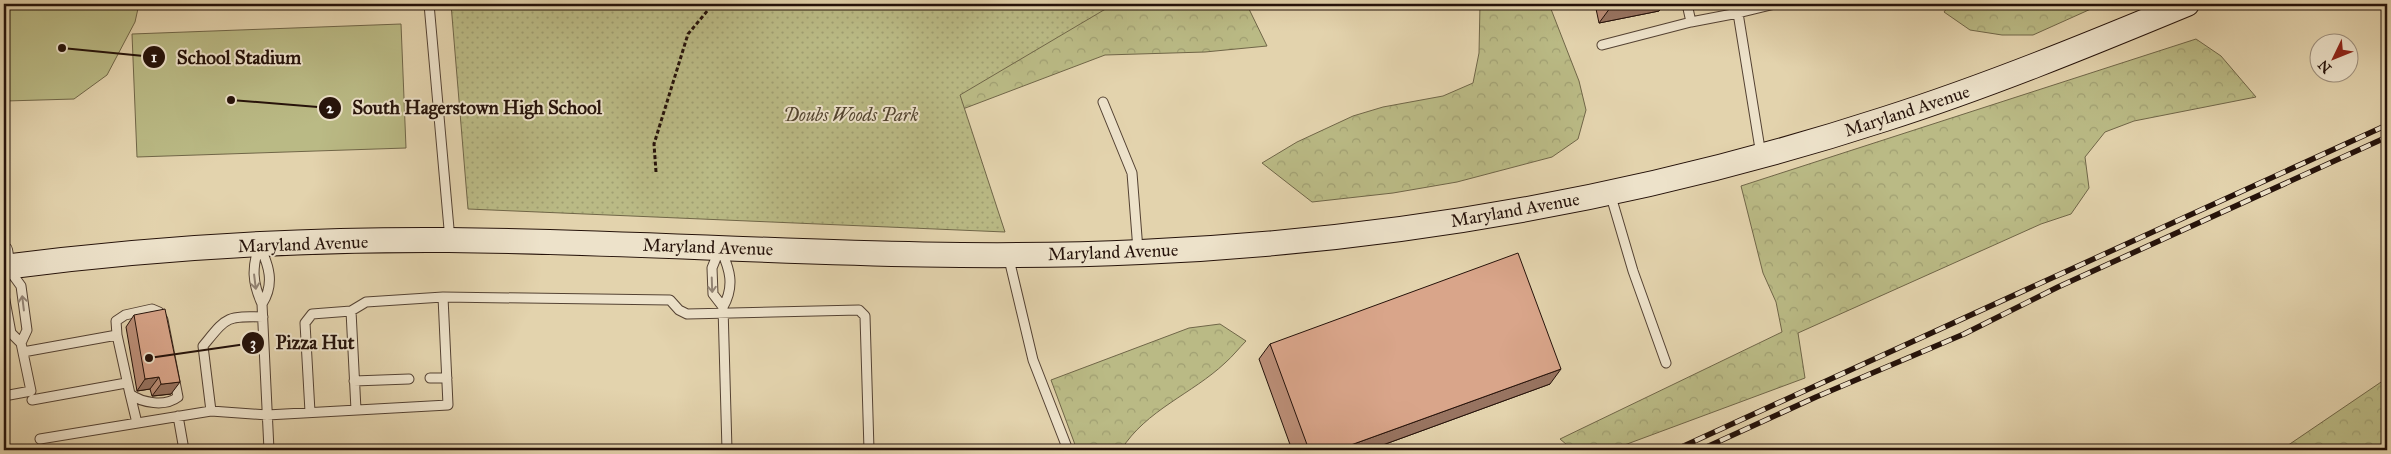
<svg xmlns="http://www.w3.org/2000/svg" width="2391" height="454" font-family="'IM FELL Great Primer',serif">
<defs>
<pattern id="forest-crowns" width="20" height="18" patternUnits="userSpaceOnUse" patternTransform="scale(1.25)"><rect width="20" height="18" fill="#baba85"/><path d="M2 6a3 3 0 1 1 6 0M12 15a3 3 0 1 1 6 0" fill="none" stroke="#a09f72"/></pattern>
<pattern id="park-dots" width="8" height="8" patternUnits="userSpaceOnUse" patternTransform="scale(1.25)"><rect width="8" height="8" fill="#baba85"/><path d="M2 2h.1M6 6h.1" fill="none" stroke="#a09f72" stroke-width="1.8" stroke-linecap="round"/></pattern>
</defs>
<rect width="100%" height="100%" fill="#e3d3ad"/>
<filter id="stains"><feTurbulence type="fractalNoise" baseFrequency=".004" numOctaves="4"/><feColorMatrix values="0 0 0 0 .2 0 0 0 0 .09 0 0 0 0 .02 0 0 0 .5 -.17"/></filter>
<radialGradient id="worn" r=".72"><stop offset=".6" stop-color="#630" stop-opacity="0"/><stop offset="1" stop-color="#630" stop-opacity=".3"/></radialGradient>
<path fill="#baba85" stroke="#706648" d="M4 4H139L135 22 107 75 74 99 6 101 4 100Z
M401 24 406 148 137 157 132 34Z"/>
<path fill="url(#forest-crowns)" stroke="#706648" d="M938 4H1251L1248 7 1267 46 1205 52 1105 55 947 115Z
M1480 4H1549L1579 81 1586 110 1578 139 1552 157 1457 182 1393 193 1312 202 1262 163 1297 142 1353 116 1383 107 1443 96 1473 83 1479 53Z
M1950 4H2102L2033 35H2002L1970 30 1944 12Z
M2196 39 2221 56 2256 97 2134 121 2105 132 2085 157 2089 188 2071 214 2041 224 1798 333 1805 378 1611 450H1573L1560 439 1782 332 1776 302 1763 273 1741 186Z
M1220 324 1246 341C1239 348 1233 356 1225 363 1192 394 1146 410 1121 450H1077L1051 380 1189 328Z
M2387 378V450H2281Z"/>
<path fill="url(#park-dots)" stroke="#706648" d="M451 4H1114L960 95 1005 232 468 209Z"/>
<g fill="none" stroke-linecap="round" stroke-linejoin="round">
<g stroke="#544233" stroke-width="11">
<path id="lane" d="M429 4 450 240
M1687 4 1691 22 1738 13
M1602 45 1691 22
M1103 102 1132 173 1138 250
M1761 155 1738 13 1775 4
M1610 193 1633 271 1666 363
M1008 255 1033 360 1068 450
M4 284 7 267
M4 295 11 333 21 343
M262 304C275 284 269 265 259 245 252 268 252 282 262 304L269 450
M723 307 713 294 712 268 720 248C730 269 735 286 723 307L727 450
M152 309 159 312 163 320 178 397C165 407 142 403 130 394L117 335 116 321 125 315Z
M23 352 117 335
M430 378H447
M354 381 409 379
M130 394 137 423
M4 396 31 391 21 343 27 330 21 286 8 268
M32 400 126 383
M356 410 351 311 366 302 443 297 670 300 679 310 687 314 859 310 865 316 869 450
M211 411 267 415 448 405 443 297
M310 412 305 323 312 314 351 311
M178 416 184 450
M40 439 211 411 203 346C227 317 225 316 263 317"/>
</g>
<g stroke="#544233" stroke-width="18">
<path id="street" d="M4 250 7 267"/>
</g>
<g stroke="#25120a" stroke-width="26">
<path id="secondary" d="M4 267C151 248 301 239 449 240 679 242 910 263 1141 252 1392 241 1645 197 1885 119 1988 86 2088 45 2187 4"/>
</g>
<path stroke="#25120a" stroke-width="3" stroke-dasharray="4 2.5" stroke-linecap="butt" d="M656 172 654 144 688 34 713 4"/>
<use href="#lane" stroke="#ede2ca" stroke-width="9"/>
<use href="#street" stroke="#ede2ca" stroke-width="16"/>
<use href="#secondary" stroke="#ede2ca" stroke-width="24"/>
<g stroke="#25120a" stroke-width="5.5">
<path id="rail" d="M1675 450 2387 125
M1700 450 1816 397 1964 334 2058 287 2387 137"/>
</g>
<use href="#rail" stroke="#ede2ca" stroke-width="4" stroke-dasharray="11" stroke-linecap="butt"/>
</g>
<path fill="#bb8e77" stroke="#25120a" d="M1595 4H1664L1659 11 1599 23Z
M134 315 171 394 154 396H152L150 389 137 391 126 327Z
M1270 344 1550 384 1369 450H1292L1259 359Z"/>
<path fill="#987461" stroke="#25120a" d="M1630 4H1664L1659 11 1599 23 1610 8Z
M1561 369 1550 384 1369 450H1337Z
M159 377 150 389 137 391 145 379Z
M180 382 171 394 152 396 161 384Z"/>
<path fill="#d9a58a" stroke="#25120a" d="M1609 4H1630L1610 8Z
M1518 253 1561 369 1337 450H1309L1270 344Z
M165 309 180 382 163 384H161L159 377 145 379 134 315Z"/>
<defs><path id="oneway-shaft" d="M-6 0H5M1.5-3L5.5 0L1.5 3" fill="none" stroke-width="1.6" stroke-linecap="round" stroke-linejoin="round" transform="scale(1.25)"/></defs>
<g stroke="#938474">
<use href="#oneway-shaft" transform="translate(255 282) rotate(83)"/>
<use href="#oneway-shaft" transform="translate(712 285) rotate(88)"/>
<use href="#oneway-shaft" transform="translate(23 303) rotate(-97)"/>
</g>
<g text-anchor="middle" dominant-baseline="central" stroke-width="4" stroke-linejoin="round" paint-order="stroke">
<g font-size="18" fill="#25120a" stroke="#ede2ca">
<text transform="translate(1907 111) rotate(-18)">Maryland Avenue</text>
<text transform="translate(1515 210) rotate(-10)">Maryland Avenue</text>
<text transform="translate(303 244) rotate(-2)">Maryland Avenue</text>
<text transform="translate(708 247) rotate(2)">Maryland Avenue</text>
<text transform="translate(1113 252) rotate(-2)">Maryland Avenue</text>
</g>
<g font-size="18" font-style="italic" fill="#52442f" stroke="#ede2ca">
<text x="851" y="115">Doubs Woods Park</text>
</g>
</g>
<path fill="none" stroke="#25120a" stroke-width="2" d="M62 48L154 57M231 100L330 108M149 358L253 343"/>
<g fill="#25120a" stroke="#ede2ca" stroke-width="2">
<circle cx="62" cy="48" r="5"/>
<circle cx="231" cy="100" r="5"/>
<circle cx="149" cy="358" r="5"/>
<circle cx="154" cy="57" r="12"/>
<circle cx="330" cy="108" r="12"/>
<circle cx="253" cy="343" r="12"/>
</g>
<g font-size="15" text-anchor="middle" font-weight="bold" fill="#fff">
<text x="154" y="62">1</text>
<text x="330" y="113">2</text>
<text x="253" y="348">3</text>
</g>
<g font-size="19" text-anchor="middle" font-weight="bold" fill="#25120a" stroke="#ede2ca" stroke-width="4" stroke-linejoin="round" paint-order="stroke">
<text x="239" y="64">School Stadium</text>
<text x="477" y="114">South Hagerstown High School</text>
<text x="315" y="349">Pizza Hut</text>
</g>
<rect width="2391" height="454" fill="none" stroke="#e3d3ad" stroke-width="20"/>
<rect x="5" y="5" width="2381" height="444" fill="none" stroke="#25120a" stroke-width="2.5"/>
<rect x="10" y="10" width="2371" height="434" fill="none" stroke="#25120a"/>
<g transform="translate(2334 58) rotate(227)"><circle r="24" fill="#ede2ca" stroke="#9d8f7d"/>
<path d="M0-4L9 19L0 12L-9 19Z" fill="#8f2418"/>
<text y="-8" font-size="14" font-weight="bold" text-anchor="middle" fill="#25120a">N</text>
</g>
<rect width="100%" height="100%" filter="url(#stains)"/>
<rect width="100%" height="100%" fill="url(#worn)"/>
</svg>
